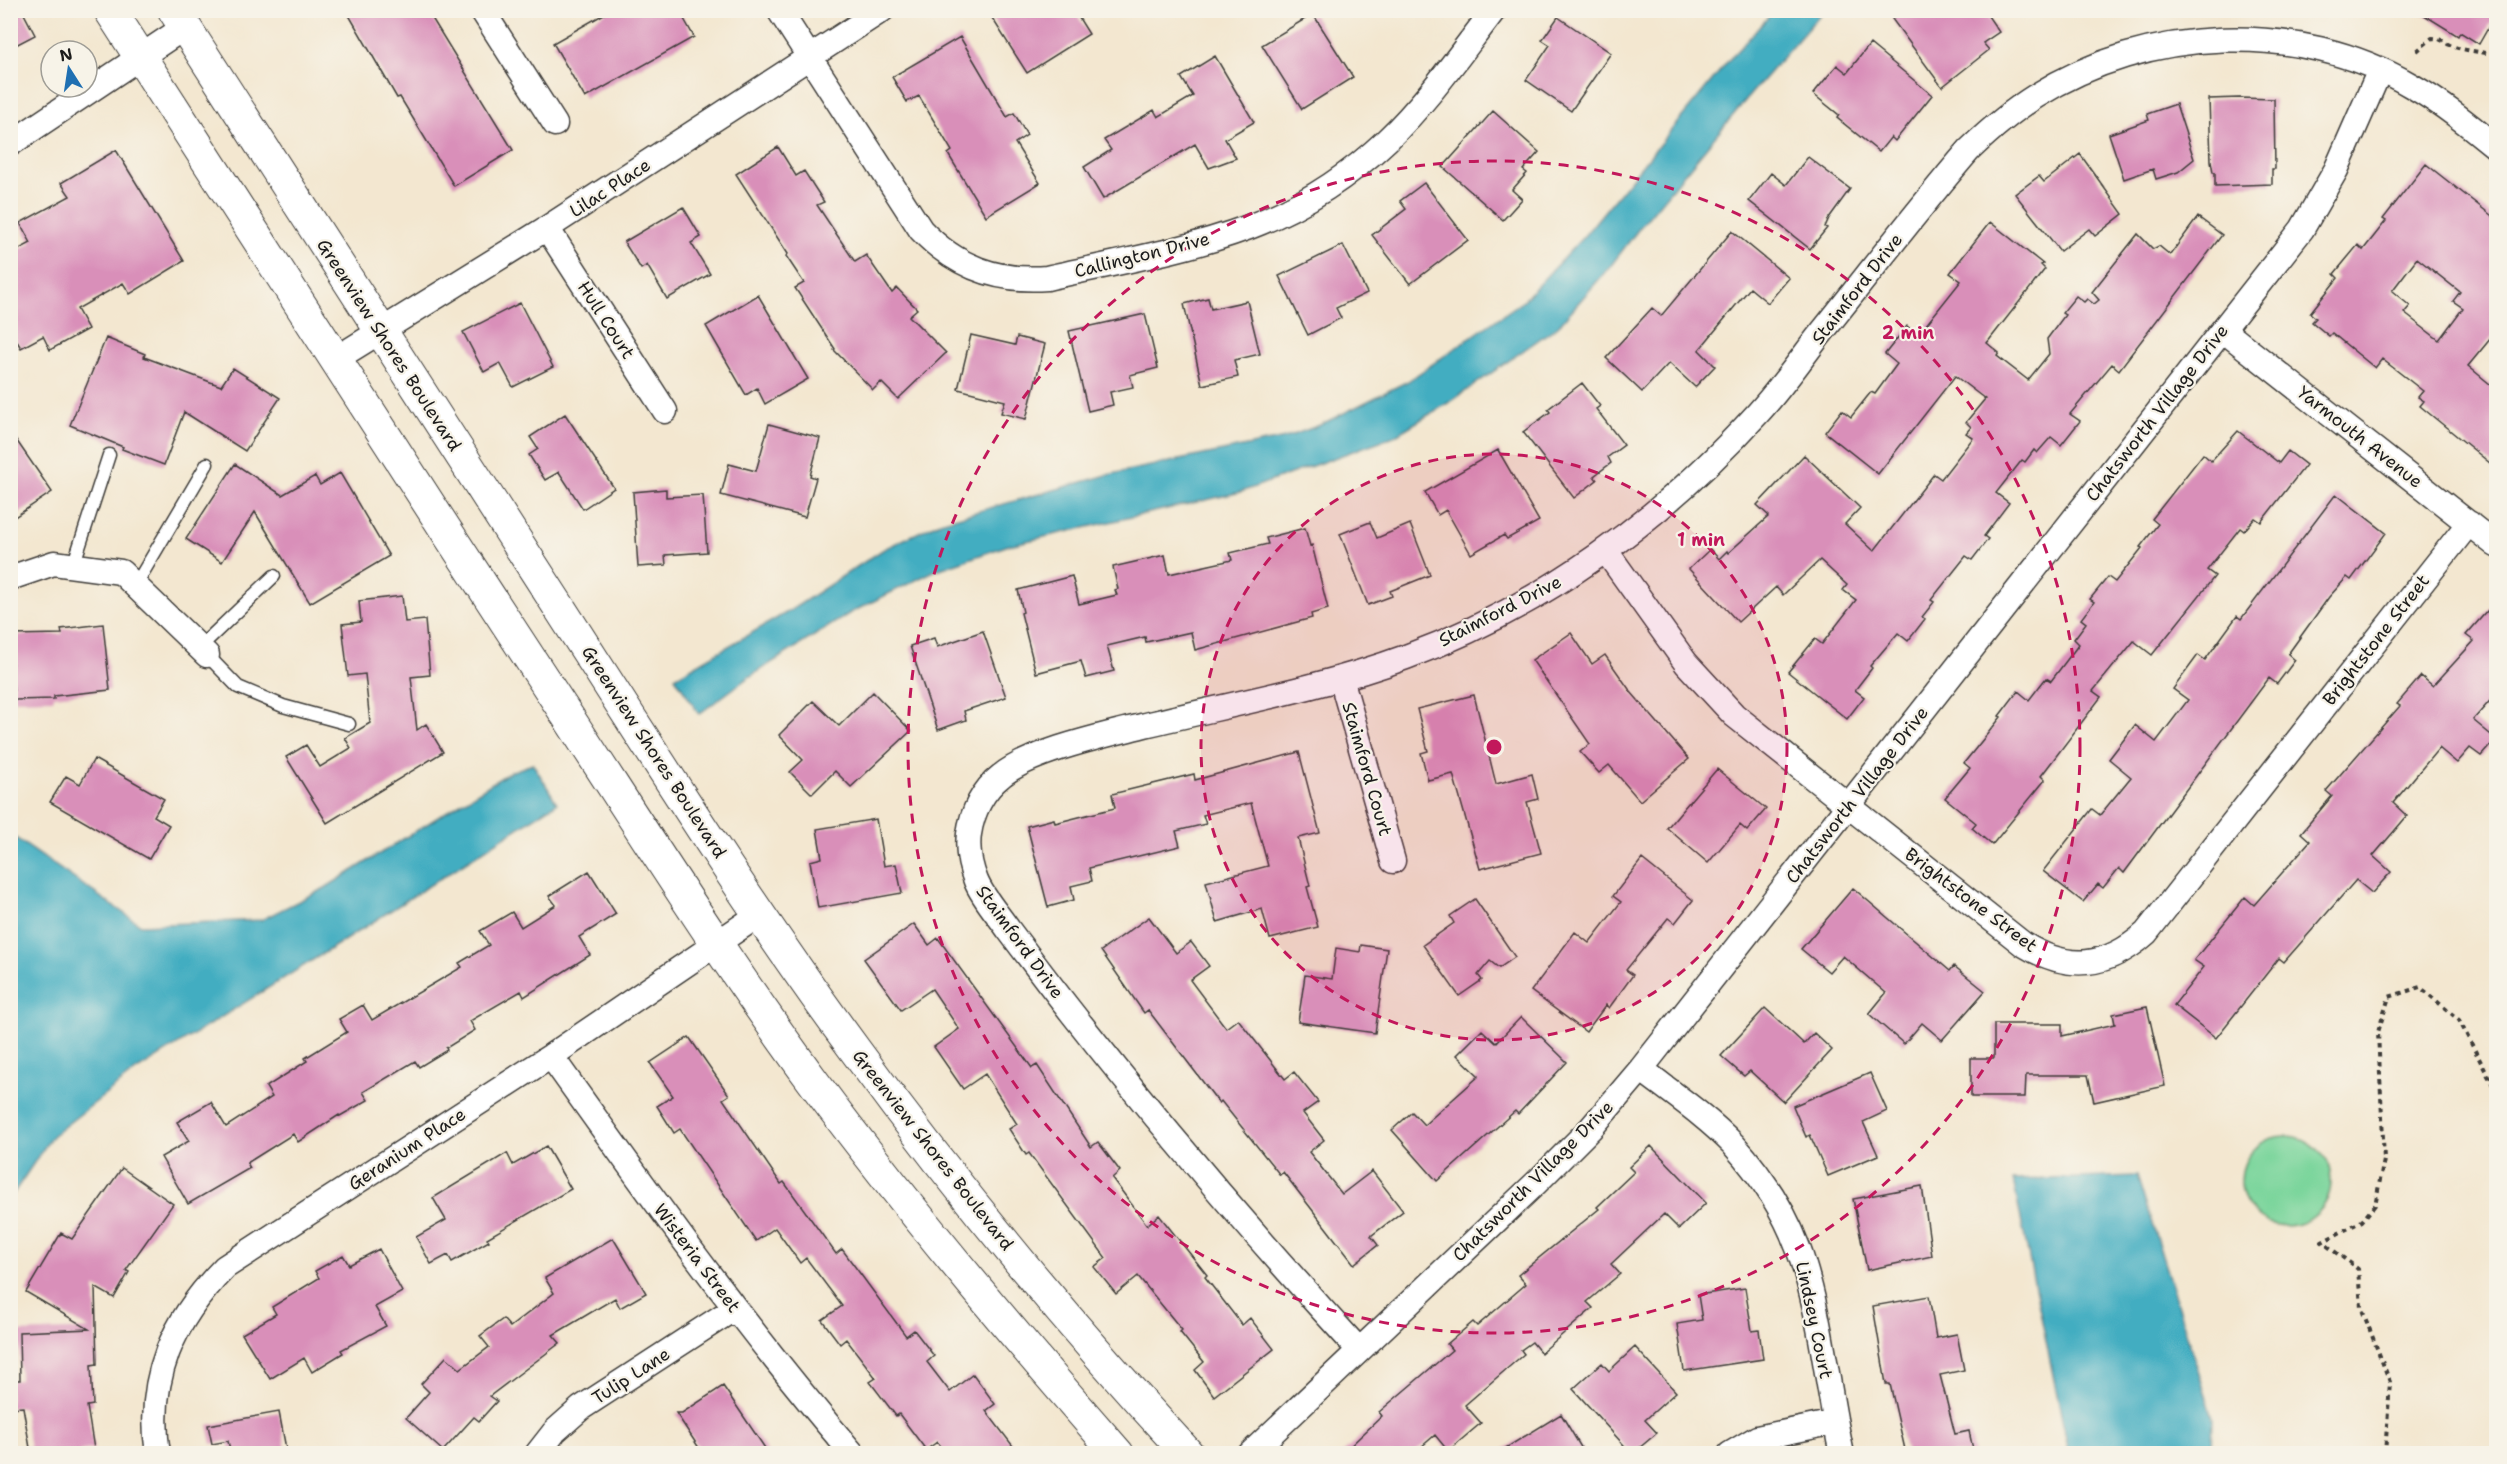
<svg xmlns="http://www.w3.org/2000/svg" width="2507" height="1464" font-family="'Shantell Sans',sans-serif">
<rect width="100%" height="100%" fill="#f7f3e8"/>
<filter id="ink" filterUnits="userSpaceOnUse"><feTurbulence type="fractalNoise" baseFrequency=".0167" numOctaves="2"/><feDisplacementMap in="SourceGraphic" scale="12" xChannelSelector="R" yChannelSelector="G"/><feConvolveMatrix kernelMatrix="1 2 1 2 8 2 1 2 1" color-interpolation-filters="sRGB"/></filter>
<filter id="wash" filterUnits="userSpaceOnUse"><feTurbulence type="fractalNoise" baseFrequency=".008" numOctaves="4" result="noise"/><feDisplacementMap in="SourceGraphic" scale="24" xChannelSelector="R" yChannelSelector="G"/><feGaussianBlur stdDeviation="1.35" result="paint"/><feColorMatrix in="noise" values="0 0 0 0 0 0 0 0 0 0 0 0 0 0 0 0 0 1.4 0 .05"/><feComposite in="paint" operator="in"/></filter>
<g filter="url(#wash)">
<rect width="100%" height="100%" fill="#f3e7d0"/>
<path fill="#7bd59c" stroke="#4c785c" stroke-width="1.5" d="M2241 1181a45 45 0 1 1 90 0a45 45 0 1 1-90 0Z"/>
<path fill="#42adc1" stroke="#2f646e" stroke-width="1.5" d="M1774 11H1823L1749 96 1641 226 1609 268 1558 326 1453 400 1394 436 1241 492 1009 545 934 571 850 613 749 677 699 714 675 677 791 610 884 549 940 522 1107 475 1285 438 1320 425 1408 381 1523 301 1584 236 1733 55Z
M533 764 557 803 348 938 137 1070 52 1136 11 1197V835L141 925 261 920 325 888 510 772Z
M2137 1176 2213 1418 2212 1453H2069L2013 1180Z"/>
<g id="blocks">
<path fill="#d98fb9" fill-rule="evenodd" d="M10 10H22L35 35 10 48Z
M346 10H427L513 150 454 186 400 97 397 98Z
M611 10H679L694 37 585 98 553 43Z
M987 10H1074L1089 34 1027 73Z
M1904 10H1984L1999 32 1983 43 1989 50 1942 87 1892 19Z
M2416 10H2496V14L2479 44 2460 32 2458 36Z
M1313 14 1353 77 1302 109 1262 45Z
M1558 17 1611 53 1571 111 1526 80 1550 45 1542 40Z
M960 37 1007 117 1014 113 1027 135 1015 143 1040 183 986 216 948 154 952 151 919 96 907 102 892 77Z
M1870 44 1932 95 1895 141 1891 137 1879 152 1837 118 1839 115 1813 94 1837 65 1847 73Z
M1215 56 1254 122 1225 139 1236 158 1209 168 1195 144 1103 199 1084 167 1111 150 1104 140 1154 110 1158 117 1193 96 1181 77Z
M2239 98 2274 99 2275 169H2272V184L2215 186V172H2213L2211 161 2209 99Z
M2176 104 2194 159 2178 172 2156 179 2153 169 2124 179 2109 134 2149 120 2147 114Z
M1493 111 1539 152 1523 170 1527 173 1512 190 1522 199 1503 220 1443 167Z
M778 147 796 176 804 171 824 202 817 205 855 262 866 255 892 293 897 288 917 309 909 316 946 353 898 399 881 382 873 390 834 350 835 349 795 288 804 283 786 256 788 254 736 174Z
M116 150 184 261 130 294 123 283 77 309 88 329 50 350 43 336 21 348 10 330V254L31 243 20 223 70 196 61 183Z
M2080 154 2123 214 2095 236 2089 229 2060 251 2015 194 2039 176 2044 182Z
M1808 157 1850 189 1829 218 1825 227 1827 228 1810 249 1749 201 1771 173 1786 185Z
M2426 164 2496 219V332L2468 366 2496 389V468L2420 406 2424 401 2418 397 2423 391 2382 359 2375 368 2332 333 2329 336 2312 322 2316 318 2310 313 2338 278 2334 274 2358 245 2363 250 2386 221 2383 219ZM2417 258 2460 292 2453 301 2463 308 2439 340 2404 313 2410 306 2392 291Z
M1424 183 1468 240 1410 284 1372 235 1406 209 1400 201Z
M683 207 701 237 691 243 710 274 667 299 647 265 641 269 624 242Z
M2198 217 2222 235 2119 370 2112 364 2070 414 2080 421 2061 445 2051 437 2037 453 2034 450 2025 462 2022 460 1996 493 2009 503 1984 536 1988 539 1972 560 1966 556 1931 600 1934 602 1922 617 1925 619 1908 641 1898 633 1870 666 1872 668 1855 690 1864 697 1847 719 1788 672 1815 639 1822 644 1856 600 1843 590 1847 585 1820 560 1783 595 1776 587 1738 622 1689 569 1710 549 1719 559 1727 551 1728 553 1769 516 1757 505 1804 455 1860 508 1845 524 1874 551 1934 474 1941 479 1973 438 1966 433 1971 427 1966 422 1985 399 1955 376 1878 474 1825 432 1842 410 1851 417 1871 392 1875 394 1897 364 1885 354 1907 326 1918 335 1961 281 1950 273 1990 222 2043 264 2041 265 2045 269 1987 343 1999 353 1997 356 2028 380 2049 354 2047 339 2065 315 2062 313 2076 296 2084 302 2087 299 2094 304 2099 300 2092 292 2138 234 2153 249 2159 246 2170 255Z
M1732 231 1789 278 1768 303 1750 288 1699 350 1715 366 1695 387 1669 363 1642 392 1606 358 1652 308 1661 316Z
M1343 245 1367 293 1336 308 1341 318 1308 335 1279 276Z
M758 295 808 379 765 404 757 388 746 395 706 326Z
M1208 298 1211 309 1247 301 1260 354 1234 360 1238 377 1202 385 1184 304Z
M520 303 553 367 513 387 500 363 484 372 463 332Z
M1145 314 1158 368 1130 375 1133 387 1110 392 1113 405 1088 411 1069 331Z
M971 335 1015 345 1017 337 1045 344 1026 419 1001 413 1005 401 958 389Z
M106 338 145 354 144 357 221 386 233 368 280 398 245 451 184 412 164 465 122 449 123 447 70 425Z
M1582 383 1600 406 1596 409 1624 445 1608 457 1611 463 1594 476 1597 480 1574 498 1523 432 1550 412 1548 409Z
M565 414 614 488 583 509 559 472 545 480 529 455 538 449 530 437Z
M769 424 820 438 810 476 816 478 805 517 721 495 729 464 756 471Z
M10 431 52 492 10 520Z
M2238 431 2279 463 2288 451 2306 465 2261 522 2255 518 2244 531 2240 528 2207 570 2215 576 2152 655 2134 641 2093 691 2101 697 2041 776 2045 780 1992 845 1972 828 1976 823 1945 798 1970 768 1964 763 2001 717 1999 716 2018 691 2029 700 2046 678 2051 681 2079 644 2074 639 2086 623 2081 619 2094 602 2090 599 2108 577 2115 582 2142 548 2140 547 2158 524 2152 519 2203 454 2211 461Z
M1498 450 1539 521 1507 539 1504 535 1471 554 1446 510 1438 515 1425 492Z
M235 464 282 495 315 476 320 485 340 473 389 556 310 603 255 512 222 562 186 539Z
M666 489V497L703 495 707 552 665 555 666 565 638 567 633 492Z
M2336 494 2386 533 2351 580 2347 577 2329 597 2288 654 2295 660 2277 684 2269 678 2124 873 2119 868 2103 888 2098 884 2083 902 2043 871 2092 809 2100 815 2131 777 2109 759 2135 725 2156 742 2188 700 2173 689 2198 655 2205 660 2237 616 2241 619Z
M1370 522 1377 538 1410 524 1430 575 1390 591 1392 596 1368 605 1340 534Z
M1305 528 1310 546 1312 545 1328 609 1311 614 1312 618 1195 650 1191 632 1146 642 1145 637 1107 646 1114 671 1086 678 1081 661 1036 673 1021 613 1023 612 1018 590 1072 576 1079 604 1117 595 1115 590 1118 589 1113 567 1165 555 1169 574 1232 560 1230 553 1268 544 1266 538Z
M402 596 405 622 425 620 430 675 411 677 417 730 426 724 443 752 327 823 286 757 306 745 320 767 351 748 345 738 370 723 365 674 348 676 342 624 361 622 359 601Z
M2496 601V694L2473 720 2496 739 2481 756 2470 748 2457 763 2439 748 2393 803 2407 816 2373 856 2391 872 2372 893 2356 880 2284 962 2279 958 2216 1038 2174 1005 2204 967 2194 960 2245 897 2254 905 2310 841 2301 833 2332 796 2326 791 2400 706 2397 704 2421 676 2433 686 2474 641 2466 635Z
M103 624 110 690 54 696V699L14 700 11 635 62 634 61 629Z
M983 631 1006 697 964 711 966 720 938 730 910 646 934 638 937 647Z
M1571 633 1592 664 1605 655 1631 692 1689 759 1640 801 1609 765 1599 773 1580 752 1590 744 1532 660Z
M873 692 911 731 851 787 835 771 812 794 790 772 803 760 779 735 813 701 839 726Z
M1474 695 1496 784 1532 774 1538 799 1527 802 1541 853 1480 869 1453 774 1428 780 1421 753 1428 751 1417 709Z
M1299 752 1320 833 1298 838 1310 886 1307 887 1318 927 1270 939 1262 909 1217 922 1206 882 1268 866 1251 803 1203 815 1206 824 1176 831 1180 846 1089 868 1092 881 1071 886 1074 900 1048 907 1027 826 1054 819 1055 823 1115 808 1112 794 1194 774 1195 780Z
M94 759 164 799 154 816 169 825 149 859 50 802 66 776 80 784Z
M1717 769 1766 809 1747 831 1740 825 1708 863 1667 828Z
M876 819 884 866 896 864 902 893 818 908 810 861 822 858 817 829Z
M1642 859 1693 900 1675 923 1668 918 1626 970 1633 975 1609 1008 1606 1005 1586 1032 1531 991 1575 932 1589 943 1621 902 1613 896Z
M589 871 616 914 579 937 590 955 524 997 521 991 470 1021 475 1030 446 1048 447 1050 419 1067 415 1061 363 1092 368 1100 340 1116 339 1115 298 1142 293 1134 247 1163 250 1168 188 1204 161 1157 189 1141 177 1122 211 1102 226 1127 272 1097 266 1087 307 1061 305 1058 347 1032 339 1019 363 1005 372 1020 462 967 459 963 489 945 480 931 512 912 521 927 556 905 549 896Z
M1853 888 1950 971 1954 966 1985 991 1942 1040 1922 1023 1904 1044 1869 1014 1886 993 1843 956 1829 972 1801 949Z
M1475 899 1515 957 1499 968 1490 961 1478 975 1482 980 1459 996 1423 945 1454 923 1450 916Z
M1149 917 1176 953 1191 942 1209 966 1190 980 1226 1028 1238 1019 1285 1079 1294 1072 1318 1102 1303 1113 1324 1140 1309 1152 1342 1194 1372 1171 1403 1211 1371 1236 1378 1245 1354 1264 1283 1172 1280 1175 1221 1101 1219 1103 1148 1010 1144 1013 1101 951Z
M914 924 929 945 938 938 1032 1068 1037 1065 1091 1147 1098 1142 1120 1171 1112 1178 1147 1225 1159 1215 1207 1275 1205 1277 1242 1325 1250 1318 1274 1349 1214 1396 1195 1370 1204 1362 1180 1332 1182 1330 1138 1276 1116 1294 1094 1267 1106 1258 1029 1153 1026 1155 1009 1129 1017 1124 985 1074 963 1089 934 1047 959 1029 932 989 901 1010 864 959Z
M1361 945 1387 949 1375 1033 1298 1022 1305 975 1332 979 1336 948 1360 952Z
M2147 1007 2165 1086 2094 1102 2088 1075H2026L2025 1097H1971V1058H1994V1024H2062V1036L2115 1024 2113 1014Z
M1765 1008 1804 1044 1814 1033 1832 1050 1784 1102 1750 1071 1744 1076 1721 1056Z
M1521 1017 1567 1062 1518 1114 1515 1111 1437 1181 1392 1130 1412 1112 1424 1125 1479 1076 1457 1055 1482 1030 1496 1043Z
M689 1037 729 1095 723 1099 781 1184 784 1182 836 1254 842 1249 906 1336 914 1330 934 1356 927 1362 950 1392 973 1374 995 1404 986 1411 1019 1454H945L937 1442 926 1450 899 1414 896 1416 870 1382 876 1378 846 1339 840 1344 822 1320 842 1306 806 1258 800 1263 775 1228 756 1241 680 1129 674 1133 657 1106 673 1096 650 1063Z
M1870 1073 1887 1111 1863 1122 1878 1155 1828 1176 1810 1135 1806 1137 1793 1106Z
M546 1146 571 1189 487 1238 489 1241 452 1262 448 1255 431 1264 416 1237 446 1220 433 1198 507 1153 513 1165Z
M1651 1146 1706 1203 1679 1229 1664 1214 1611 1264 1620 1274 1587 1302 1593 1308 1541 1353 1532 1342 1521 1350 1524 1354 1465 1405 1481 1423 1448 1451 1435 1435 1413 1454H1342L1382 1416 1379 1412 1452 1350 1447 1344 1473 1322 1477 1326 1526 1284 1518 1275 1599 1209 1597 1207 1634 1172 1629 1167Z
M122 1168 173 1204 126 1270 129 1272 114 1298 95 1287 97 1364 91 1365 93 1405 87 1406 94 1449 80 1451V1454H31L23 1407 10 1408V1380H20L19 1332 89 1329 26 1292 61 1233 72 1239Z
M1922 1186 1932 1256 1867 1270 1853 1199Z
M613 1238 646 1293 620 1308 615 1298 553 1335 560 1343 490 1396 497 1401 479 1421 474 1417 443 1451 406 1418 429 1392 421 1384 446 1357 460 1369 489 1347 480 1336 503 1319 510 1327 554 1293 545 1278Z
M379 1249 402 1292 375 1307 386 1326 341 1350 343 1353 312 1372 304 1358 270 1379 242 1334 276 1314 272 1307 319 1278 315 1271 343 1255 349 1265Z
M1745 1288 1752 1331 1759 1330 1763 1359 1684 1371 1677 1324 1702 1320 1698 1295Z
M1929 1296 1936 1338 1957 1334 1964 1370 1940 1375 1955 1434 1969 1431 1974 1454H1906L1890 1384H1886L1873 1306Z
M1635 1347 1676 1392 1645 1420 1657 1433 1632 1454 1573 1389 1602 1363 1609 1371Z
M723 1386 769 1454H703L676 1413H682Z
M279 1412 287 1454H231L228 1441 212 1444 208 1425Z
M1561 1414 1585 1454H1496Z"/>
</g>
</g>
<g filter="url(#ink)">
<use href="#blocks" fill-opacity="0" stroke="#3c3a37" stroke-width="1.5"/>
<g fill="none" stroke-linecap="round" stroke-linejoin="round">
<g stroke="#3c3a37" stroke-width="15">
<path id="service" d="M73 566 109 455
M135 586 207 464
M199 648 274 576
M207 655 238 687 283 706 349 724"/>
</g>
<g stroke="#3c3a37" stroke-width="27">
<path id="minor" d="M482 10 555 124
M779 10 921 230C956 267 997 282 1047 278 1114 263 1185 251 1249 227 1300 208 1348 177 1387 140 1427 102 1460 54 1494 10
M10 144 185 27
M547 228 665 411
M2223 330 2496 545
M334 360 547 228 882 10
M1606 551 1686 663 1734 715 2023 944C2068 972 2107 968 2146 933L2469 523
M10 578 54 563 121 572 207 655
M1341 678 1393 861
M551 1056C647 1191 744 1327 853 1454
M1641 1069C1672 1093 1706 1116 1733 1144 1760 1174 1784 1210 1798 1248 1821 1310 1827 1388 1842 1454
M1359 1350C1259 1241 1163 1129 1072 1013 1050 985 1029 957 1008 929 997 913 983 898 976 881 970 866 967 849 969 834 972 812 983 790 1001 776 1031 751 1106 735 1145 725 1232 704 1322 688 1406 657 1542 607 1661 520 1758 413 1780 389 1799 362 1818 337 1868 275 1917 210 1969 150 1990 130 2012 111 2036 96 2147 26 2298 19 2412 86 2442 103 2469 125 2496 147
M158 1454C146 1378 173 1320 225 1267L551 1056 760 914
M537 1454 555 1431 581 1408 735 1308
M1250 1454 1536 1183 1591 1128 1641 1069 2302 229 2336 170 2380 70
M1730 1454 1757 1438 1835 1422"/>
</g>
<g stroke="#3c3a37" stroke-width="34">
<path id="tertiary" d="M110 10C257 239 404 467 553 694 639 825 722 958 815 1084 910 1212 1013 1334 1118 1454
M174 10C302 210 430 409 559 607 655 756 750 908 855 1050 958 1191 1070 1326 1188 1454"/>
</g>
<path stroke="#3c3a37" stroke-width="4" stroke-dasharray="4.5 4.5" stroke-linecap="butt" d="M2417 51 2432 38C2441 38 2443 42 2450 45 2461 50 2474 51 2486 53
M2385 1454 2390 1382 2361 1307 2358 1269 2322 1242 2362 1221 2375 1205 2384 1160 2378 1032 2389 997 2420 987 2459 1020 2496 1091"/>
<use href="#service" stroke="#fff" stroke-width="12"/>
<use href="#minor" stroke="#fff" stroke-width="24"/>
<use href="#tertiary" stroke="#fff" stroke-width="32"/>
</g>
</g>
<circle cx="1494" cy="747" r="293" fill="#c2185b" fill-opacity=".12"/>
<g fill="none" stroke="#c2185b" stroke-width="3" stroke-dasharray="10 8">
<circle cx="1494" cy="747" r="293"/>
<circle cx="1494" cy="747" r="586"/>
</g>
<g text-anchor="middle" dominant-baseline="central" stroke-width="4.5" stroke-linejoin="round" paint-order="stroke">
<g font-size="18" fill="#1c1c1c" stroke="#f7f3e8">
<text transform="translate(610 188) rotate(-33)">Lilac Place</text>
<text transform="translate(1142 255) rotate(-14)">Callington Drive</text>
<text transform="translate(1857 289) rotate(-52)">Staimford Drive</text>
<text transform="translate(606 320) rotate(57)">Hull Court</text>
<text transform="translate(389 345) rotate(57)">Greenview Shores Boulevard</text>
<text transform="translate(2157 413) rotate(-52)">Chatsworth Village Drive</text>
<text transform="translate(2360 437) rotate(38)">Yarmouth Avenue</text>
<text transform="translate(1500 611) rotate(-27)">Staimford Drive</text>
<text transform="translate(2376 640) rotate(-52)">Brightstone Street</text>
<text transform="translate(654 752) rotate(57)">Greenview Shores Boulevard</text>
<text transform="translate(1367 769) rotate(74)">Staimford Court</text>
<text transform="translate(1857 795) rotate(-52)">Chatsworth Village Drive</text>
<text transform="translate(1971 900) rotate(37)">Brightstone Street</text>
<text transform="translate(1020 942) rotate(54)">Staimford Drive</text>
<text transform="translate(407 1149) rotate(-33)">Geranium Place</text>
<text transform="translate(933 1150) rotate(52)">Greenview Shores Boulevard</text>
<text transform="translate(1533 1181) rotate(-45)">Chatsworth Village Drive</text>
<text transform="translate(697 1258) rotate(53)">Wisteria Street</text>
<text transform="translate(1814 1320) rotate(78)">Lindsey Court</text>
<text transform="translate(631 1376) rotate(-33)">Tulip Lane</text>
</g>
</g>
<circle cx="1494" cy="747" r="9" fill="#c2185b" stroke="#f7f3e8" stroke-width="3"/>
<g font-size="18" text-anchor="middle" font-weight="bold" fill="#c2185b" stroke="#f7f3e8" stroke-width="4.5" stroke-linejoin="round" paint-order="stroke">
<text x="1908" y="339">2 min</text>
<text x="1701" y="546">1 min</text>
</g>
<rect width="2507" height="1464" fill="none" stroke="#f7f3e8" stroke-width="36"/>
<g transform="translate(69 69) rotate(348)"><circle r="28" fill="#f7f3e8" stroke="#9f9d96" stroke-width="1.5"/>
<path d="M0-4.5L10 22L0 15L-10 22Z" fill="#1f6fb2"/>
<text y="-9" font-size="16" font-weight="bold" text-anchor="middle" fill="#1c1c1c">N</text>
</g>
</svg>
